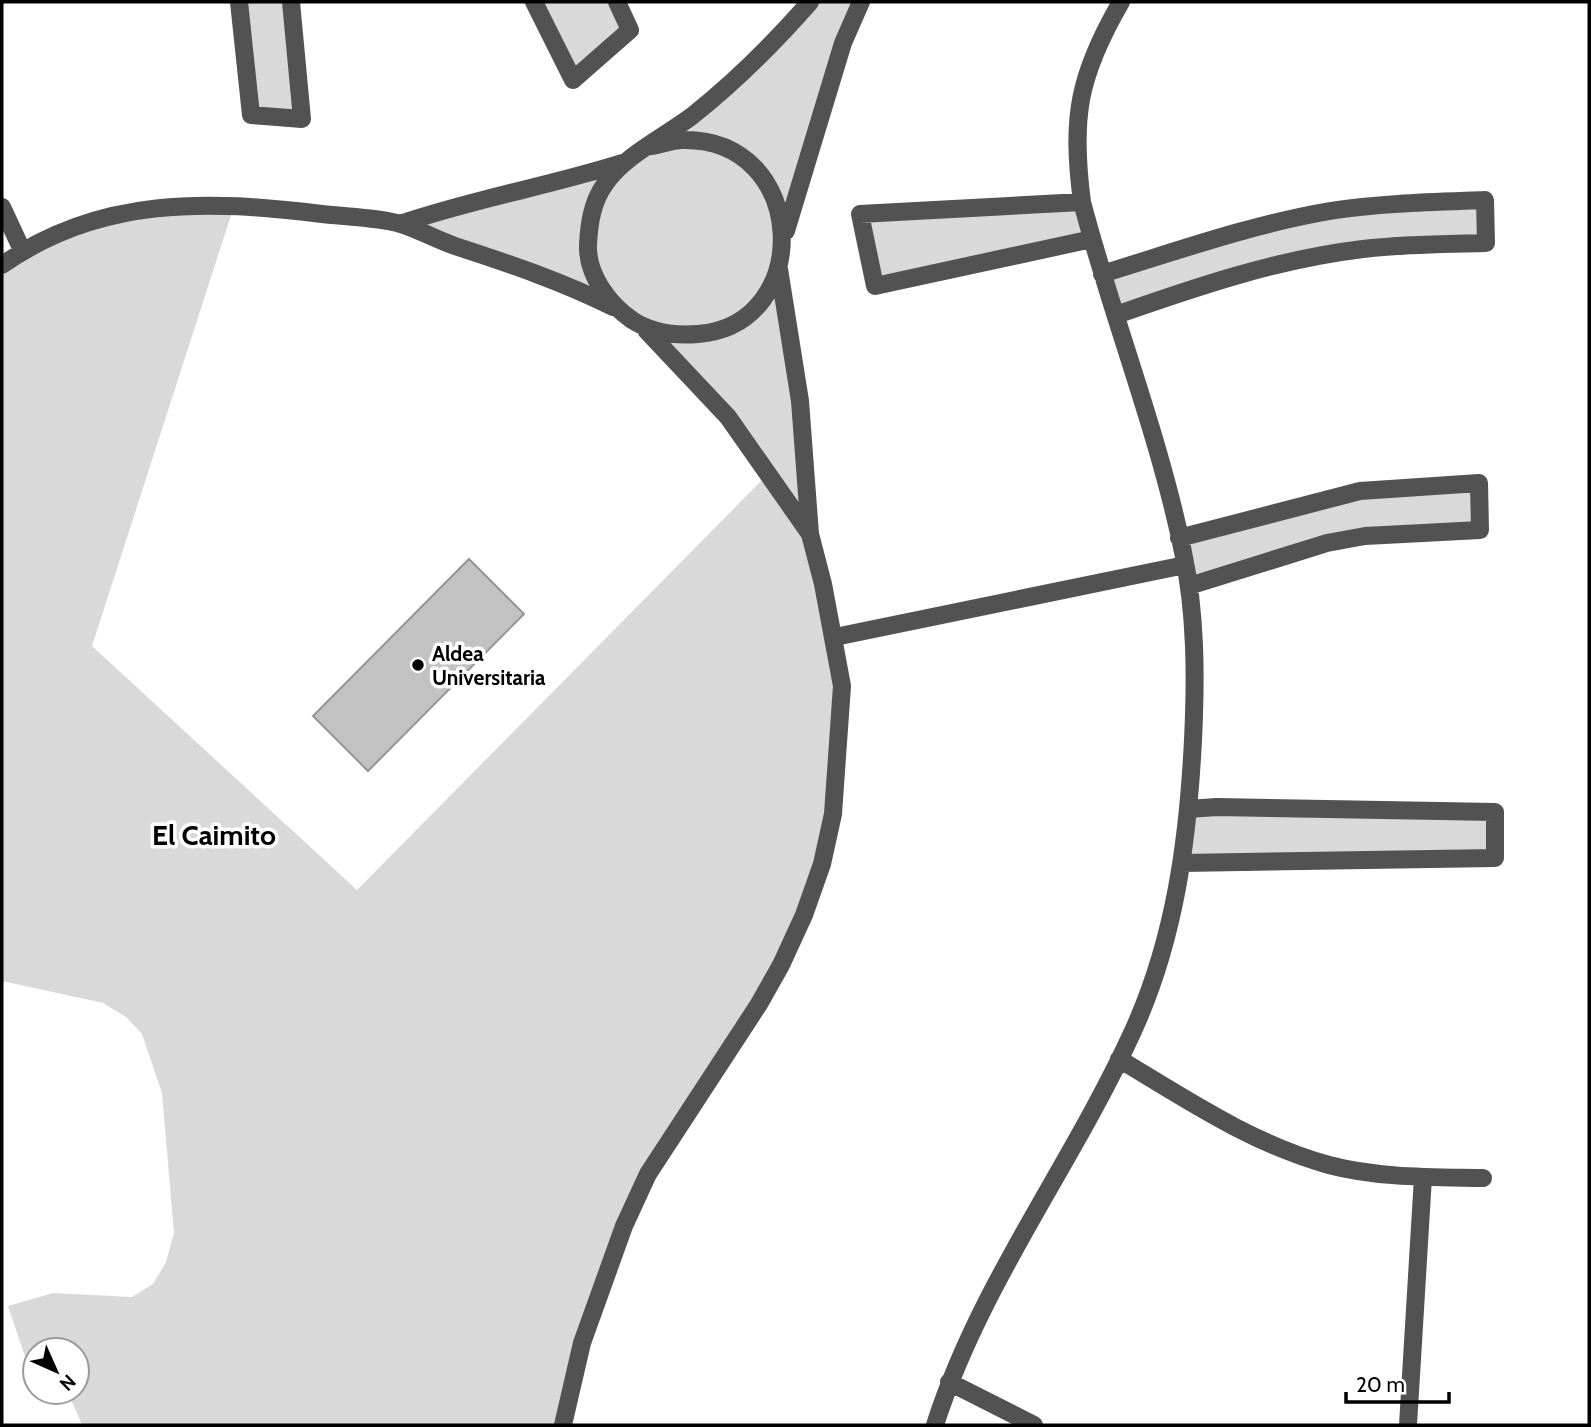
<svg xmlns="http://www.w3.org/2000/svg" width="1591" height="1427" font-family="Cabin,sans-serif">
<rect width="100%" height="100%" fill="#fff"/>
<path fill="#d9d9d9" d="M239 2H291L302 119 251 115Z
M533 2H614L628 26 569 83Z
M810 2H861L784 237 805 459 835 637 837 771 804 915 648 1174 563 1425H82L68 1392H77V1350H35V1386L8 1306 53 1293 132 1297 153 1284 166 1262 174 1233 162 1093 142 1034 126 1017 103 1003 2 981V265L73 227 234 206 92 646 357 890 768 474 644 328 400 224 652 146Z
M1485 200 1486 243 1362 249 1116 315 1102 274 1290 220Z
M1082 202 1092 239 875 286 860 214Z
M1479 483 1480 530 1403 533 1189 585 1180 539 1313 502Z
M1495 812V858L1182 860 1188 813Z"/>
<path fill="#c2c2c2" stroke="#969696" stroke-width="2" d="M469 559 524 614 368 771 313 716Z"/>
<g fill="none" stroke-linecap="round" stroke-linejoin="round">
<path stroke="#525252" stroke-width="18" d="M239 2 251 115 302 119 291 2
M534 2 573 80 630 30 617 2
M652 146C662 144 673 140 683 140 809 138 815 325 698 334 674 336 652 333 632 320 609 304 587 275 588 245 589 224 592 202 605 184 624 156 664 137 692 116 735 82 774 43 810 2
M1082 202 860 214 875 286 1092 239
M2 207 22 250
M400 224C473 199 549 186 622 163
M786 231 843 43 861 2
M2 265C100 196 209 200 322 214 348 217 377 217 401 224 420 230 437 240 455 246 510 264 561 281 613 307
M1102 274C1177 251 1253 224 1330 211 1382 203 1434 202 1485 200L1486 243C1445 244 1404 244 1363 249 1278 259 1196 287 1116 315
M646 330 728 417 810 534
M1179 538 1360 491 1479 483 1480 530 1365 536 1327 543 1189 586
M835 637 1185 565
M1182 863 1495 858V812L1217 807 1188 809
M1119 1059C1186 1099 1252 1144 1329 1165 1378 1178 1432 1177 1483 1178
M949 1382 1034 1425
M563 1425 582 1343 624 1226 648 1174 759 1004 781 965 804 915 822 864 833 814 842 686 823 584 810 534 800 401 779 269
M935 1425C980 1284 1072 1165 1133 1031 1175 939 1188 840 1193 740 1196 677 1196 614 1183 552 1159 434 1113 320 1082 202 1071 118 1078 76 1121 2
M1408 1425 1423 1177"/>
</g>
<circle fill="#000" stroke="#fff" stroke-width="2.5" cx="418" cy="665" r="7"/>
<g text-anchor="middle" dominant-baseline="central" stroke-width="7" stroke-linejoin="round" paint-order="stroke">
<g font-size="21" font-weight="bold" fill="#000" stroke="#fff" text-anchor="start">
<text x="432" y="653">Aldea<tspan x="432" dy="24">Universitaria</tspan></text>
</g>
<g font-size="28" font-weight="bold" fill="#000" stroke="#fff">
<text x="214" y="835">El Caimito</text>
</g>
</g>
<rect width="1591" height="1427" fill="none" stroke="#000000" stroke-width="7"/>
<g transform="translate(56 1371) rotate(135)"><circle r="33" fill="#ffffff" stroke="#999999" stroke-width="2"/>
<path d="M0-5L12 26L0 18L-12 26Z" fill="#000000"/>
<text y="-10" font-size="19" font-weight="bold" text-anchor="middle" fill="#000000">N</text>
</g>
<path d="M1346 1392v10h103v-10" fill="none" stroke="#000000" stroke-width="3.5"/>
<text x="1356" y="1392" font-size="21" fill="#000000" stroke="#ffffff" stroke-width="5" paint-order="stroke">20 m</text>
</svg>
